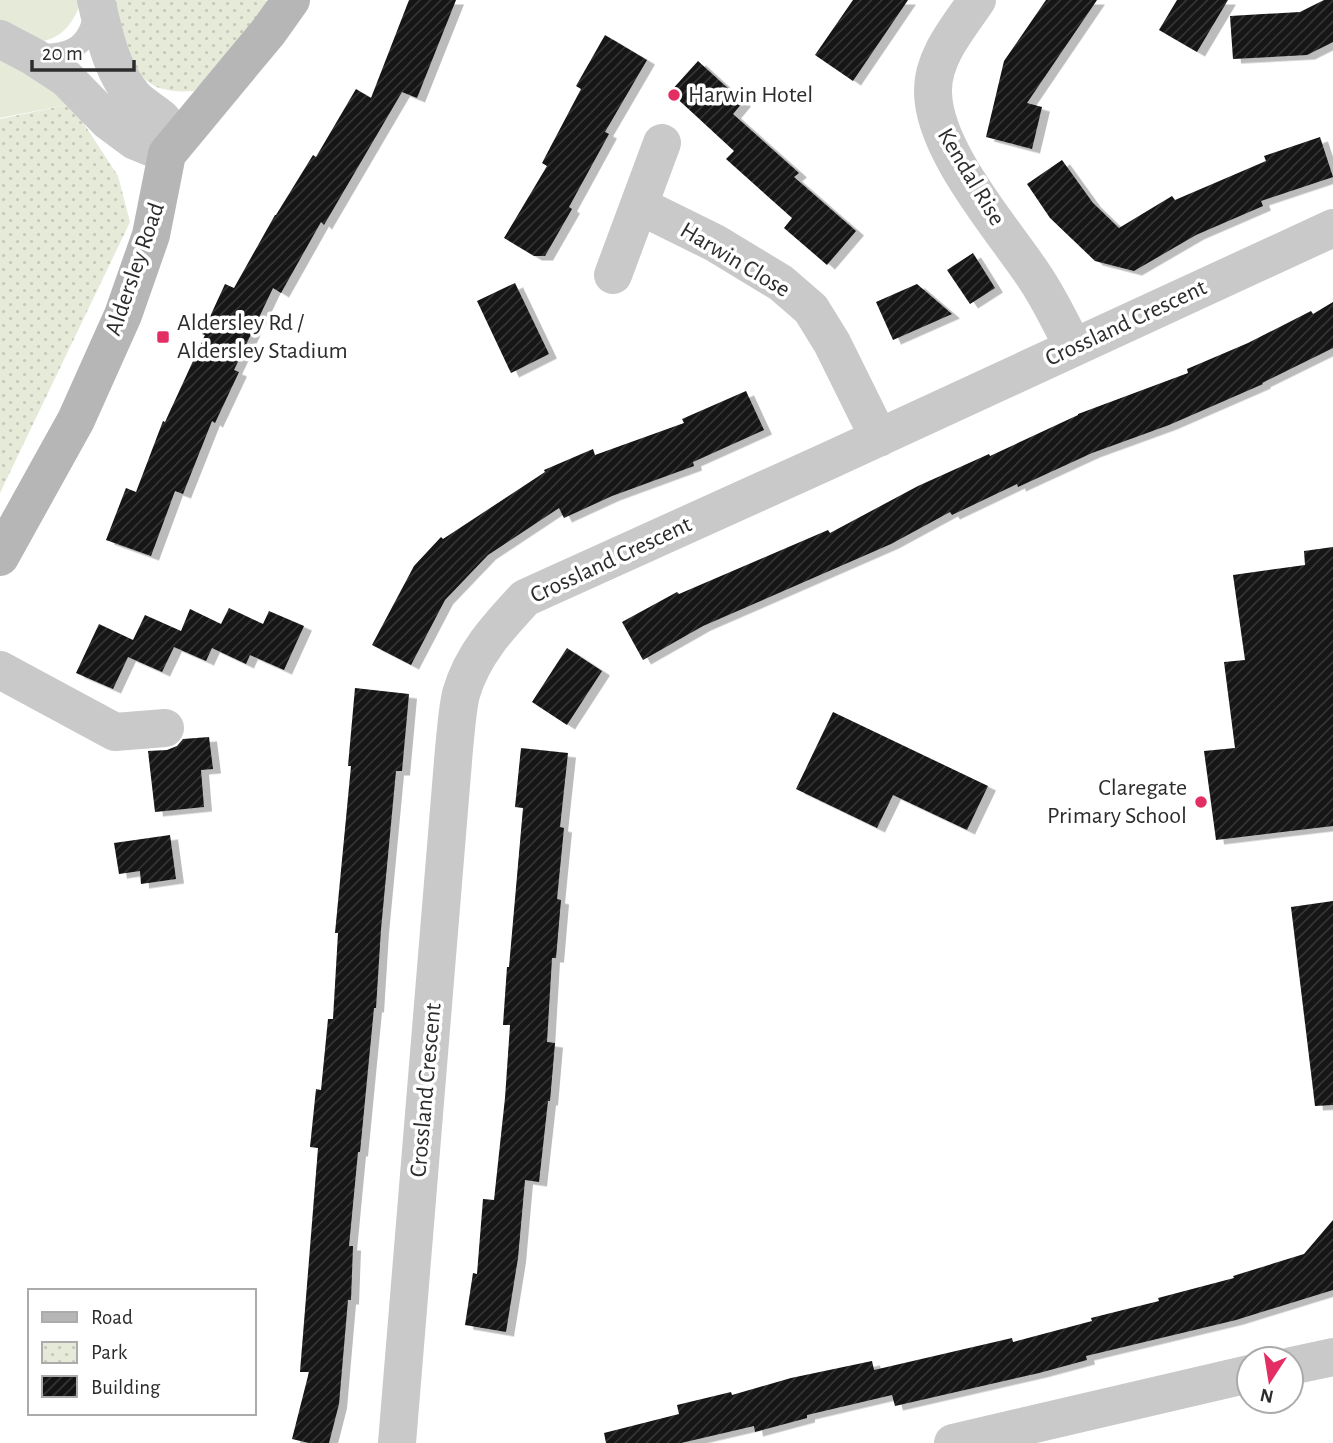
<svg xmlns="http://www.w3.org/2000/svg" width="1333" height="1443" font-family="'Alegreya Sans',sans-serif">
<defs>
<pattern id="park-dots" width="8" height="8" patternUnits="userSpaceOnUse" patternTransform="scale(1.75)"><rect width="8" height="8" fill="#e6ead9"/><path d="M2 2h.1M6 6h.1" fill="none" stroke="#c5c9ba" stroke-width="1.8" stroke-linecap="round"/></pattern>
<pattern id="building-hatch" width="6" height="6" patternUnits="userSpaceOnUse" patternTransform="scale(1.75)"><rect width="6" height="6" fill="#131313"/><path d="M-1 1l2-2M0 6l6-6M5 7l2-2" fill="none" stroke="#363636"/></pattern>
<filter id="shadow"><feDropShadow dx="8" dy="4.5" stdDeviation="0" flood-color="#0004"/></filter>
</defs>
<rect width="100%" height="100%" fill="#fff"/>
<path fill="#e6ead9" d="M0 0H81C75 23 58 45 30 41 20 39 9 30 0 26Z
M0 52 87 101 0 118Z"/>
<path fill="url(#park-dots)" d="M115 0H265L274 7 194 91C179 92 160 92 147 81 128 67 120 22 115 0Z
M71 104 118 176 130 222 0 493V119Z"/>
<path fill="url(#building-hatch)" filter="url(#shadow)" d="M409 0H456L417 98 402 92 324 225 321 222 281 293 273 288 234 370 239 372 215 423 212 421 183 494 175 491 151 556 106 540 126 488 136 492 163 421 165 422 205 335 202 334 225 284 234 288 275 215H276L313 155 316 157 356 89 371 98Z
M853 0H908L853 81 815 55Z
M1046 0H1097L1027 103 1042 107 1032 149 986 137 1004 61Z
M1177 0H1228L1197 52 1159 30Z
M1324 0H1333V42L1307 55 1233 59 1230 16 1300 12Z
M605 35 647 60 605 132 609 134 569 207 572 209 545 256H534L504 238 547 166 542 163 581 89 576 86Z
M698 61 743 102 733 114 799 173 794 177 856 231 827 265 784 228 792 218 726 159 734 151 670 92Z
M1320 137 1333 177 1261 201 1263 206 1196 235 1134 271 1095 261 1050 218 1027 184 1062 160 1093 203 1119 228 1172 196 1175 200 1266 161 1264 156Z
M973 253 995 288 970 304 947 270Z
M515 283 549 354 511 373 477 301Z
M917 284 952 314 893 340 876 302Z
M1333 302V348L1262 383 1263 384 1169 425 1092 453 1018 487 1017 484 952 515 950 512 891 544 703 626 643 660 622 622 677 592 679 594 828 530 830 533 918 486 989 454 990 456 1078 415V414L1188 373 1187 369 1248 343 1311 311 1313 314Z
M746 391 764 430 693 462 694 466 612 496 564 518 559 508 488 555 445 600 411 665 372 645 414 566 441 537 443 539 545 472 544 470 593 449 595 455 684 423 682 419Z
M1333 547V826L1216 840 1204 751 1235 748 1224 662 1245 660 1233 575 1305 565 1304 551Z
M229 608 263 624 269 611 304 626 284 670 250 655 246 664 212 648 206 661 174 647 162 672 128 657 113 689 76 673 99 624 133 640 145 615 181 631 190 609 221 624Z
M567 648 602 671 567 725 532 702Z
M355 688 409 694 402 771H396L381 929 376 1008H374L360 1152H358L349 1246H353L351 1300H348L339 1404 329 1443H309L292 1439 309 1372H300L318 1148 310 1147 316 1089 321 1090 328 1019H333L338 933H335L351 766H348Z
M833 712 988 786 967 830 893 795 877 828 796 789Z
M209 737 213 769 201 770 204 807 155 812 148 751 167 750 177 746 183 739Z
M521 748 568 753 560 827 564 828 557 899 561 900 556 958H552L547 1042 555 1043 550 1101H548L539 1182 525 1180 518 1258 506 1332 465 1325 473 1273 477 1274 483 1199 494 1200 505 1098 510 1025H503L507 967H509L523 808 515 807Z
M170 835 176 879 141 884 140 871 119 874 114 843Z
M1333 901V1105L1315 1106 1291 907Z
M1333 1220V1290L1236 1320 1086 1356 1087 1360 1039 1373 895 1406 892 1395 807 1415V1418L755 1432 754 1426 681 1443H606L604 1433 679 1414 677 1405 731 1392 732 1395 791 1378 872 1361 874 1370 1012 1338 1013 1342 1092 1321 1091 1318 1159 1301 1158 1298 1234 1278 1233 1276 1304 1254Z"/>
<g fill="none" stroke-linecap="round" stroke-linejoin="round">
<path stroke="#c9c9c9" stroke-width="21" d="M34 54C67 56 88 49 94 14"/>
<path stroke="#c9c9c9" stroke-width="38" d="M977 0C959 27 933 56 933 90 932 149 1002 228 1034 276 1049 298 1061 323 1073 347
M0 39 34 57 66 78 108 121 135 141 167 154 162 119C154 112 143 106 135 98 111 72 104 33 96 0
M640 206 715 243 781 283 811 309 832 343 879 438
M613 275 662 143
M0 670 115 732 165 728
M1291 1366 1333 1357
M397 1443 454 749C456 731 457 711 461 694 472 655 498 627 525 598L828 461 1333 228
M953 1443 1249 1374"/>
<path stroke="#b6b6b6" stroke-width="38" d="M0 557 76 420 123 315 151 235 167 154 269 31 291 0"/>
</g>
<g fill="#e32e64" stroke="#fff" stroke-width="2.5">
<circle cx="674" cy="95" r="7"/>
<rect x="156" y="330" width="14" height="14" rx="3.5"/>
<circle cx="1201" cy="802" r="7"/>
</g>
<g text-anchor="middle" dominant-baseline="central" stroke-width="7" stroke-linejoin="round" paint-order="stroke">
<g font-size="24" fill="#2c2c2c" stroke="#fff" text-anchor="start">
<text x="688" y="95">Harwin Hotel</text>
<text x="177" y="323">Aldersley Rd /<tspan x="177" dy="28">Aldersley Stadium</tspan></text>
<text x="1187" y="788" text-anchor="end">Claregate<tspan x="1187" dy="28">Primary School</tspan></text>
</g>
<g font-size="24" fill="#2c2c2c" stroke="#fff">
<text transform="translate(971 177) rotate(59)">Kendal Rise</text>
<text transform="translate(735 260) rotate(31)">Harwin Close</text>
<text transform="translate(135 269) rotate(-71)">Aldersley Road</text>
<text transform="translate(1126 323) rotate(-25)">Crossland Crescent</text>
<text transform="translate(611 560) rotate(-25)">Crossland Crescent</text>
<text transform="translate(426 1090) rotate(-85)">Crossland Crescent</text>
</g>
</g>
<rect x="28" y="1289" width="228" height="126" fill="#ffffff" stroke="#ababab" stroke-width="2"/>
<rect x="42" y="1312" width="35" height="10" fill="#b6b6b6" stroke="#ababab" stroke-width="2"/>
<text x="91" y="1324" font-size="21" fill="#2c2c2c">Road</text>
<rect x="42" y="1342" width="35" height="21" fill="url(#park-dots)" stroke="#ababab" stroke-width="2"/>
<text x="91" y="1359" font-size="21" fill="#2c2c2c">Park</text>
<rect x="42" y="1376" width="35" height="21" fill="url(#building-hatch)" stroke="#ababab" stroke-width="2"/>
<text x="91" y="1394" font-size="21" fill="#2c2c2c">Building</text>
<g transform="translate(1270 1380) rotate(192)"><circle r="33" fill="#ffffff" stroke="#ababab" stroke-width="2"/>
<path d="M0-5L12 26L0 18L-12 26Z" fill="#e32e64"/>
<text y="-10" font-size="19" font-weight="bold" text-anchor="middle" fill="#2c2c2c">N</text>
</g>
<path d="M32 60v10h102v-10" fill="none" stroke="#2c2c2c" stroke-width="3.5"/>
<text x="42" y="60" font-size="21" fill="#2c2c2c" stroke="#ffffff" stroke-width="5" paint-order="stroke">20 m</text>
</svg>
